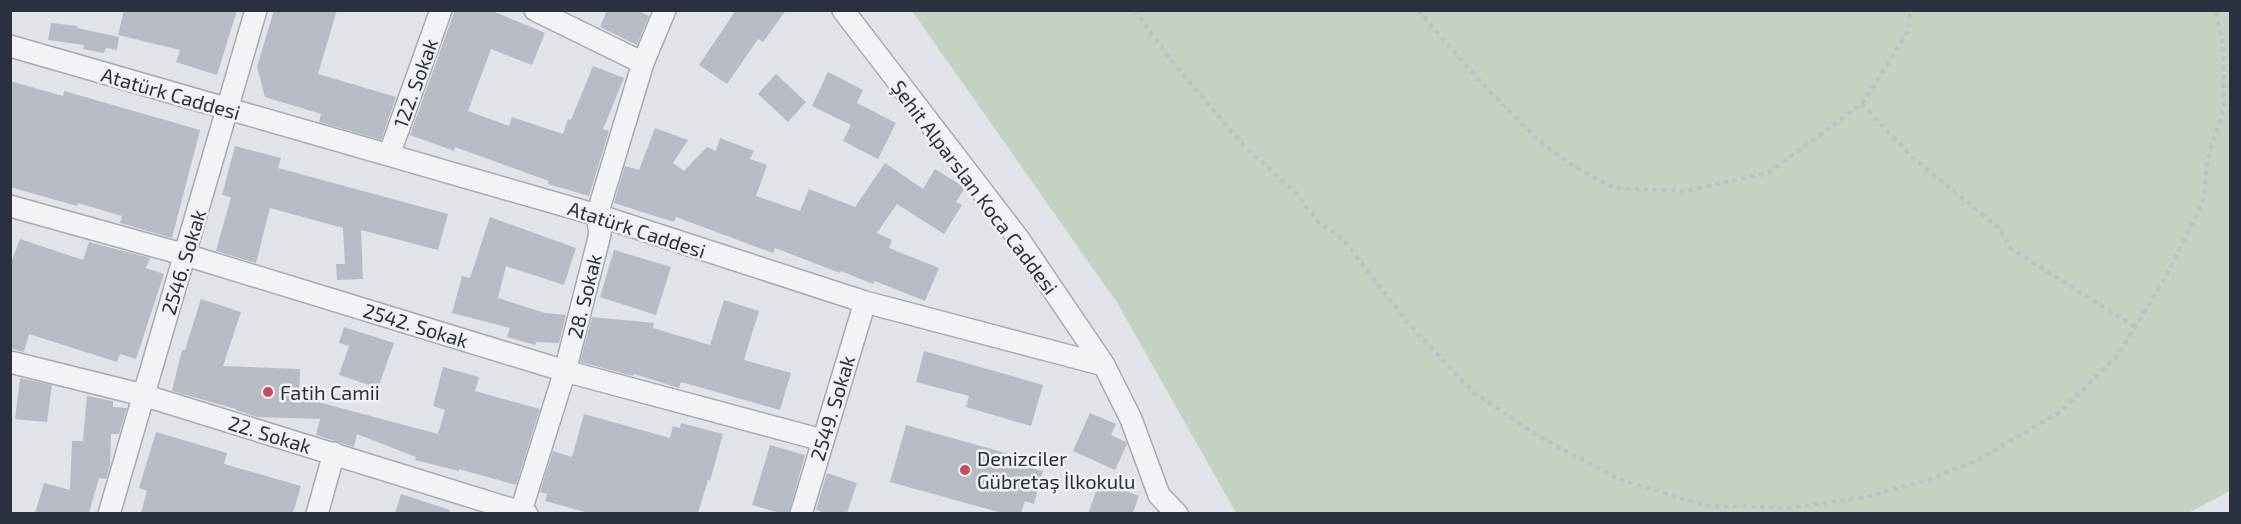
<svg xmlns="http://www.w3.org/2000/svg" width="2241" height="524" font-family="'Exo 2',sans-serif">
<rect width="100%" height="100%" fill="#e0e3e8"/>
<path fill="#c5d1c1" d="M912 11H2230V491L2186 514 1236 513 1118 304Z"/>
<path fill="#b7bcc4" d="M124 10H237L217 75 176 62 180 50 118 35Z
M274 10H337L318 74 396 97 381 140 319 122 321 114 265 97 257 67Z
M455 10H490L545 33 532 65 491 49 468 111 509 126 512 117 563 134 568 119 571 120 593 66 624 78 603 129 609 131 589 196 548 184 549 181 455 147 454 151 410 135Z
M607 10H636L649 16 637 45 600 27Z
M736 10H786L763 42 758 39 727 84 699 65Z
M51 23 77 26V28L119 37 117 50 106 48 104 53 83 49 84 45 48 40Z
M828 72 863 90 857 103 896 123 878 159 843 141 851 125 812 106Z
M776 74 806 102 788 122 758 94Z
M10 81 63 96 64 91 200 130 172 238 120 223 122 216 78 203 77 206 10 187Z
M655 128 688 140 673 163 684 171 707 147 716 151 720 138 754 151 750 159 767 165 756 196 800 211 809 189 855 207 885 163 923 189 935 169 962 186 964 189 956 202 962 205 944 234 897 204 877 233 892 240 889 248 939 268 925 301 875 281 873 284 841 271 840 273 775 248 773 253 676 217 674 222 614 203 625 166 639 170Z
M235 146 281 158 278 168 448 214 438 250 361 230 363 279 337 280 336 264H345L343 228 270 208 256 263 216 251 231 197 222 195Z
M490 217 576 248 564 285 506 266 498 298 545 313 566 315 559 343 536 342 535 345 507 337 510 328 452 313 462 276 470 278Z
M20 239 83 260 89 242 150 258 146 268 164 274 136 359 120 354 117 362 29 334 24 352 10 348V266Z
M614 250 671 267 656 315 600 297Z
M201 299 241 312 223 366 300 369 299 397 438 434 445 410 433 406 443 367 479 377 475 391 540 409 516 485 459 469V471L415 460 416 457 357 434 354 447 316 435 320 419 257 417 236 410V409L172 391 182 350H185Z
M724 300 759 311 744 360 791 373 780 410 681 382 679 388 634 374 633 376 580 362 592 317 654 323 653 328 710 345Z
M344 327 394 343 378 388 339 375 349 346 339 343Z
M924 351 1043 385 1031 426 966 407 969 396 916 382Z
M20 378 52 385 47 422 15 419Z
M87 396 113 401V407L127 408 119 434H111L110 466 106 479 99 478 89 513H35L44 483 70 490 72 441H83Z
M1090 413 1116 424 1111 435 1126 442 1127 444 1115 470 1073 451Z
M584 414 670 438 673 426 680 428 681 423 723 434 710 481 708 480 698 513H589L545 501 547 494 540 492 553 451 572 457Z
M906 425 1034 461 1032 468 1043 471 1034 504 1025 501 1021 513H1002L890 482Z
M156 432 227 453 224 464 301 486 293 513H141L147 491 139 488Z
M770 445 805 455 789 513H780L752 505Z
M827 473 857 483 847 513H826L816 510Z
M1100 481 1139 496 1133 513H1088Z
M401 494 450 510 449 513H395Z"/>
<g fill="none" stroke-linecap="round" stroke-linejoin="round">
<g stroke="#a6aab2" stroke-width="24">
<path id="minor" d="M535 10 643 63
M843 10 1018 238 1104 365 1131 419 1159 495 1177 514
M10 46 597 215 865 302 1104 365
M389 155 441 10
M10 206 186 255 565 371 822 440
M10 362 143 395 527 514
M109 514 256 10
M317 514 334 453
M520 514 565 371 600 234 597 215 643 63 665 10
M801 514 865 302"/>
</g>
<path stroke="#bec0c6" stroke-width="4" stroke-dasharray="4.5 4.5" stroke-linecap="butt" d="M1134 10 1175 65 1244 146 1296 193 1319 223 1343 239 1407 322 1473 392 1540 437 1619 479 1707 506 1790 508 1866 497 1925 481 1978 460 2060 412 2118 355 2165 278 2203 203 2207 162 2224 107 2223 45 2216 10
M1418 10 1477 78 1539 141 1575 167 1614 188 1686 191 1768 173 1862 104 1908 31 1910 10
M1862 104 1912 157 2000 229 2010 248 2135 327"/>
<use href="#minor" stroke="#f2f3f6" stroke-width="21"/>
</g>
<g fill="#c44e5c" stroke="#eff1f5" stroke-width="2">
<circle cx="268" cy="392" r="6"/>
<circle cx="965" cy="470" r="6"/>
</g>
<g text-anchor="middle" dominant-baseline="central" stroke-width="5" stroke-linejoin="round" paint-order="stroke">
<g font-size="20" fill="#2a303e" stroke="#eff1f5">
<text transform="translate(415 83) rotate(-70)">122. Sokak</text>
<text transform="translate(171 93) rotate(16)">Atatürk Caddesi</text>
<text transform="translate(975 187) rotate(53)">Şehit Alparslan Koca Caddesi</text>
<text transform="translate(637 229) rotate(18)">Atatürk Caddesi</text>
<text transform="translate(183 262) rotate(-73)">2546. Sokak</text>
<text transform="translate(584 296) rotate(-76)">28. Sokak</text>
<text transform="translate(416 325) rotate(17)">2542. Sokak</text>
<text transform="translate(832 408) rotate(-73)">2549. Sokak</text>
<text transform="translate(270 434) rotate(17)">22. Sokak</text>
</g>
<g font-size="20" fill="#2a303e" stroke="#eff1f5" text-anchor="start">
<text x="280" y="392">Fatih Camii</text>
<text x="977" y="458">Denizciler<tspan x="977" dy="23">Gübretaş İlkokulu</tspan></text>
</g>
</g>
<rect width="2241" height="524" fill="none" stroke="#2a303e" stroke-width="24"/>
</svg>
